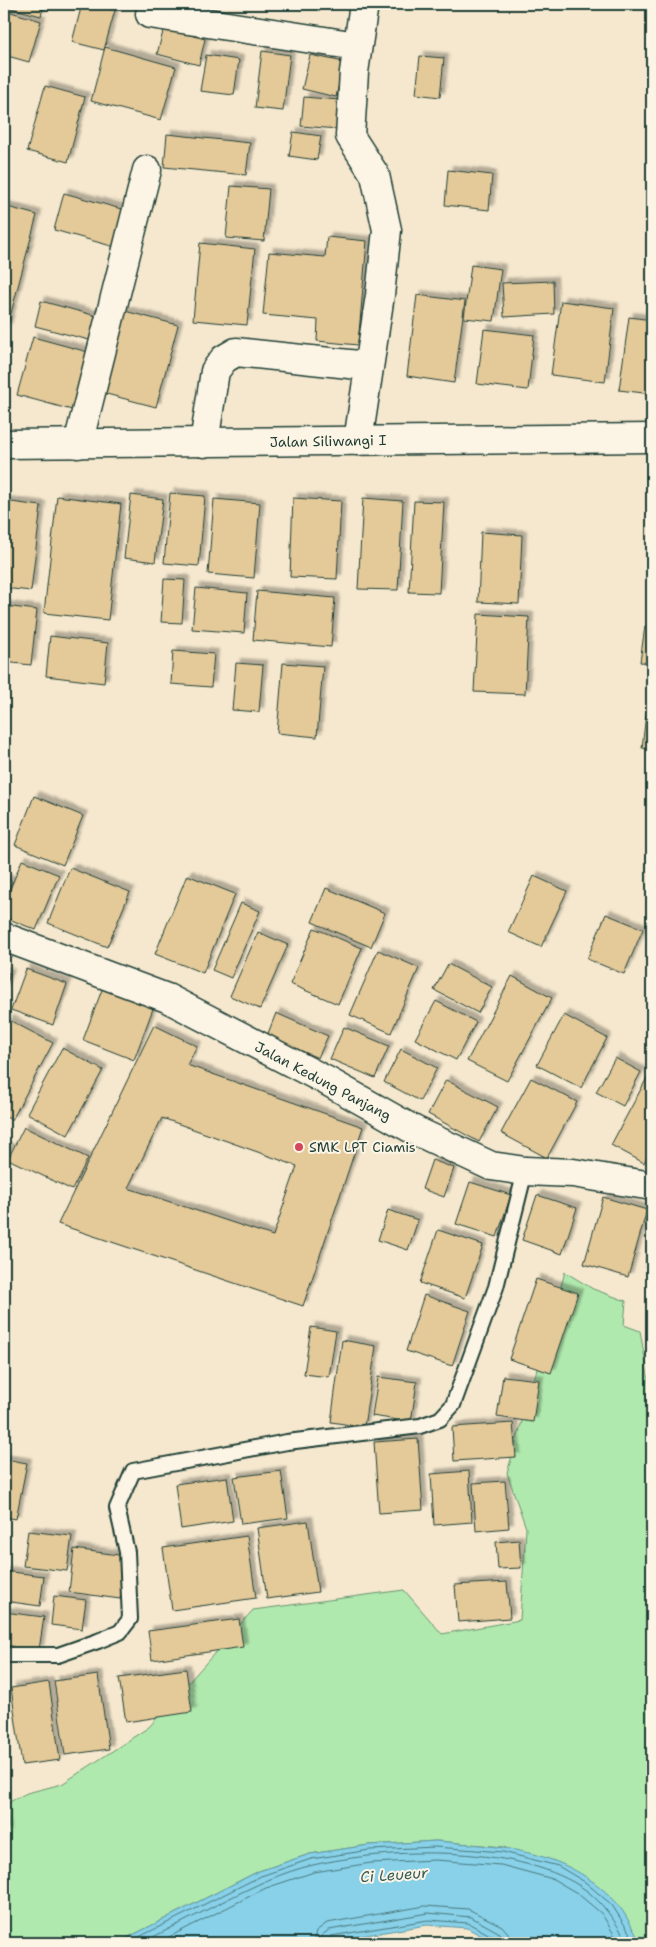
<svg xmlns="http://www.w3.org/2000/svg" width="656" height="1947" font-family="'Shantell Sans',sans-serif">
<defs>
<filter id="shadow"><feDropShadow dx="4.5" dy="-4.5" stdDeviation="1" flood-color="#0004"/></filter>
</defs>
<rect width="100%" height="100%" fill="#f5e8ce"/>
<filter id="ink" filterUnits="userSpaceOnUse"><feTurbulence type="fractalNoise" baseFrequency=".02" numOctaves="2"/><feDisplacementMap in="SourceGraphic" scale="10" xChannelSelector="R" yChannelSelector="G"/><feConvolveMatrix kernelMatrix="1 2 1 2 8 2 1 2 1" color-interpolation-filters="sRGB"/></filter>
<g filter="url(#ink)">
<path fill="#b0e9ad" stroke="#689370" d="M565 1272 593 1289 626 1301 624 1325 640 1331 652 1399V1943H641L616 1902 504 1847 436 1841 369 1845 310 1854 259 1871 117 1943H4V1811L11 1801 27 1793 62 1784 149 1727 253 1610 404 1590 442 1634 520 1620 526 1528 507 1473Z"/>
<path fill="#88d1e9" stroke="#5e96a1" d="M436 1841C503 1847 565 1849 615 1901 626 1913 633 1930 641 1943H495L467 1928 427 1925 318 1943H117L259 1871 310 1854 369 1845Z"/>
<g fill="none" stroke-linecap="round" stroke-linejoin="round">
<path stroke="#49787c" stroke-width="1" d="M127 1943 261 1876 311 1859 370 1850 435 1847 503 1852 558 1866 585 1882 612 1905 636 1943
M141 1943C169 1929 197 1915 226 1900 254 1886 282 1872 313 1865 388 1848 513 1844 580 1886 602 1900 615 1921 628 1943
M157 1943 266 1888 314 1872 371 1863 435 1860 501 1865 553 1879 577 1893 602 1914 619 1943
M313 1943 316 1931 327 1923 425 1906 468 1909 502 1926 508 1933 510 1943
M320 1943 322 1935 329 1930 428 1913 471 1917 498 1932 502 1937 503 1943
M327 1943 328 1939 331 1936 428 1920 468 1923 494 1937 497 1943"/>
</g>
<path fill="#e4c999" stroke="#1f3d34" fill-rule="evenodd" filter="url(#shadow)" d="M4 4H44L41 16 4 6Z
M82 4H91L115 10 104 50 72 42Z
M4 10 41 21 29 62 4 55Z
M164 28 205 39 199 65 157 54Z
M105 47 176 67 161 120 91 101Z
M262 51 290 55 283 111 255 108Z
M206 55 239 60 234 95 200 91Z
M310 55 344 62 336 97 302 89Z
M420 56 444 58 440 97 416 94Z
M45 86 85 97 68 162 27 151Z
M304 97 339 100 337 129 301 126Z
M293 132 321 136 317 160 289 156Z
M167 134 250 143 246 175 164 167Z
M448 170 492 175 489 210 445 205Z
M231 186 269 189 264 241 226 238Z
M64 193 125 210 115 247 54 230Z
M4 206 37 215 7 328 4 327Z
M327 237 367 241 358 345 317 341 318 320 263 315 269 252 325 257Z
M200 243 255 249 247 325 193 320Z
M471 265 501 269 494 321 464 318Z
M553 281 554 314 504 317 502 283Z
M417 295 465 301 454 383 407 376Z
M41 301 100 317 93 341 35 326Z
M561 301 614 308 605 382 551 375Z
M121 310 178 325 156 407 99 392Z
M629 317 652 320V394L619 390Z
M484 329 534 335 528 390 477 384Z
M33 337 88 352 72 410 17 395Z
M170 493 205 496 199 566 164 563Z
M131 495 163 499 155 562 124 558Z
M57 496 121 504 108 620 44 613Z
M293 498 341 501 337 579 290 577Z
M363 498 403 501 398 590 358 589Z
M214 499 260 503 254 578 208 574Z
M4 501 41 506 31 591 4 588Z
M414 501 444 502 439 593 409 592Z
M481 532 522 535 519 604 478 602Z
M164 579 185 580 182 623 161 622Z
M196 588 247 593 244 633 192 629Z
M257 591 335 598 331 647 253 640Z
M4 606 37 610 31 665 4 662Z
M478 614 529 617 525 694 474 692Z
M645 626 652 627V663L640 662Z
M50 636 108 643 104 683 46 676Z
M173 651 214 654 211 687 171 684Z
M236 663 263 665 259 712 232 710Z
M283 663 323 666 317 737 277 733Z
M650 681H652V749L642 748Z
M34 796 83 816 63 865 15 845Z
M652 817V850L650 849Z
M22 860 59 875 36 930 4 917V904Z
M70 868 130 892 107 947 48 923Z
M187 875 235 894 203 973 155 954Z
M534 876 567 891 541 947 508 932Z
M4 878 12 881 4 901Z
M326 888 385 913 371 947 312 922Z
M241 903 260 911 231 978 212 970Z
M606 914 643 929 624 974 587 959Z
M314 928 362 948 338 1004 290 984Z
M258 932 288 945 260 1009 230 996Z
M378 950 419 968 391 1033 350 1015Z
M448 964 492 987 478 1013 434 990Z
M26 969 67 984 53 1025 11 1010Z
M4 971 10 974 4 990Z
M512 976 552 998 507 1081 467 1061Z
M103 987 154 1006 134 1060 83 1040Z
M436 1001 476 1022 456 1060 415 1039Z
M276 1013 328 1036 318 1058 267 1036Z
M564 1015 607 1038 581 1088 537 1065Z
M9 1020 53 1043 12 1120 4 1116V1030Z
M154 1025 197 1046 187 1065 363 1127 303 1306 58 1224ZM162 1118 297 1166 273 1236 128 1188Z
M344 1027 389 1046 375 1078 330 1059Z
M62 1048 103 1070 68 1135 27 1113Z
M401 1049 437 1068 420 1101 384 1082Z
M615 1058 641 1072 623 1106 596 1092Z
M648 1076 652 1078V1148L644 1163 611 1145Z
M531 1078 577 1102 547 1158 501 1133Z
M446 1080 498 1107 479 1142 428 1114Z
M24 1127 88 1158 72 1190 8 1159Z
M4 1147 10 1149 4 1167Z
M432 1160 454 1168 444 1197 422 1189Z
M470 1182 511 1195 497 1237 456 1224Z
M537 1195 577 1208 562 1254 522 1240Z
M603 1197 647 1210 628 1277 584 1264Z
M388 1210 418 1220 408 1250 378 1240Z
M650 1216H652V1269L645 1268Z
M438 1230 483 1245 465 1298 420 1283Z
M536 1279 578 1293 551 1373 509 1359Z
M424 1295 470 1311 452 1366 406 1351Z
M311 1327 336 1331 329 1377 304 1374Z
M342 1340 376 1346 364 1427 331 1422Z
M503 1376 539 1380 533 1422 497 1417Z
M378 1377 417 1382 411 1422 372 1416Z
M513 1423 516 1457 454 1461 452 1427Z
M418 1439 423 1510 379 1513 374 1442Z
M4 1459 27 1463 16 1519 4 1517Z
M281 1471 288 1518 241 1524 234 1477Z
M469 1471 472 1522 434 1525 431 1474Z
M227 1477 233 1521 181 1529 175 1484Z
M505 1481 509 1528 476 1531 473 1483Z
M308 1521 318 1592 267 1599 257 1528Z
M28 1531 72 1536 67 1571 23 1566Z
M247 1536 256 1598 172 1610 163 1548Z
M519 1540 521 1568 498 1569 496 1542Z
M74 1549 126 1556 120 1599 69 1592Z
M4 1571 44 1576 40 1606 4 1601Z
M507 1582 510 1618 458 1622 455 1585Z
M54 1596 86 1600 82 1629 51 1625Z
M4 1612 44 1617 39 1650 4 1645Z
M239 1619 243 1647 152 1660 148 1631Z
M186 1669 192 1712 126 1722 119 1678Z
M98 1675 109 1749 65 1755 54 1681Z
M49 1682 60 1760 22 1765 11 1688Z
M4 1811 7 1834H4Z"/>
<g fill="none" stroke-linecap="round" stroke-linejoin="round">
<g stroke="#1f3d34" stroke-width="18">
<path id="lane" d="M4 1655H58L98 1641 120 1632 130 1619 127 1552 117 1508 133 1471 287 1442 420 1426 440 1419 453 1405 496 1287 525 1171"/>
</g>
<g stroke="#1f3d34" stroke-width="31">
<path id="street" d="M150 14 357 46
M358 441 380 295 387 230 375 175 350 136 354 72 364 4
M204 443 215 371 224 359 236 352 368 366
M78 444 147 170
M4 937 167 998 327 1081 414 1130 491 1166 525 1171 573 1173 652 1186"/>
</g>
<g stroke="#1f3d34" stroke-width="31">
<path id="secondary" d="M4 444 652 438"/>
</g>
<use href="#lane" stroke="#fcf5e5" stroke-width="14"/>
<use href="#street" stroke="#fcf5e5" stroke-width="28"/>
<use href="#secondary" stroke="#fcf5e5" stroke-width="28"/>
</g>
</g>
<circle fill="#d1495b" stroke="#fcf5e5" stroke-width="2" cx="299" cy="1147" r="5"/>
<g text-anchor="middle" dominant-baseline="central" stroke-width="4" stroke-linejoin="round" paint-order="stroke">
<g font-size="14" fill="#1f3d34" stroke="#fcf5e5">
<text transform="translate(328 441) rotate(-1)">Jalan Siliwangi I</text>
<text transform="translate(323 1081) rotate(28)">Jalan Kedung Panjang</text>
</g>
<g font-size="14" fill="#1f3d34" stroke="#fcf5e5" text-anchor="start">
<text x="309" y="1147">SMK LPT Ciamis</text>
</g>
<g font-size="15" font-style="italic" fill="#345b58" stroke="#fcf5e5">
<text transform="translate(394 1875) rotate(-4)">Ci Leueur</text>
</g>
</g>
<rect width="656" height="1947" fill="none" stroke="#fcf5e5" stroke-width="20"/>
<rect x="10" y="10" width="636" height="1927" fill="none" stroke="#1f3d34" stroke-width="2" filter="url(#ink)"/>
</svg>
